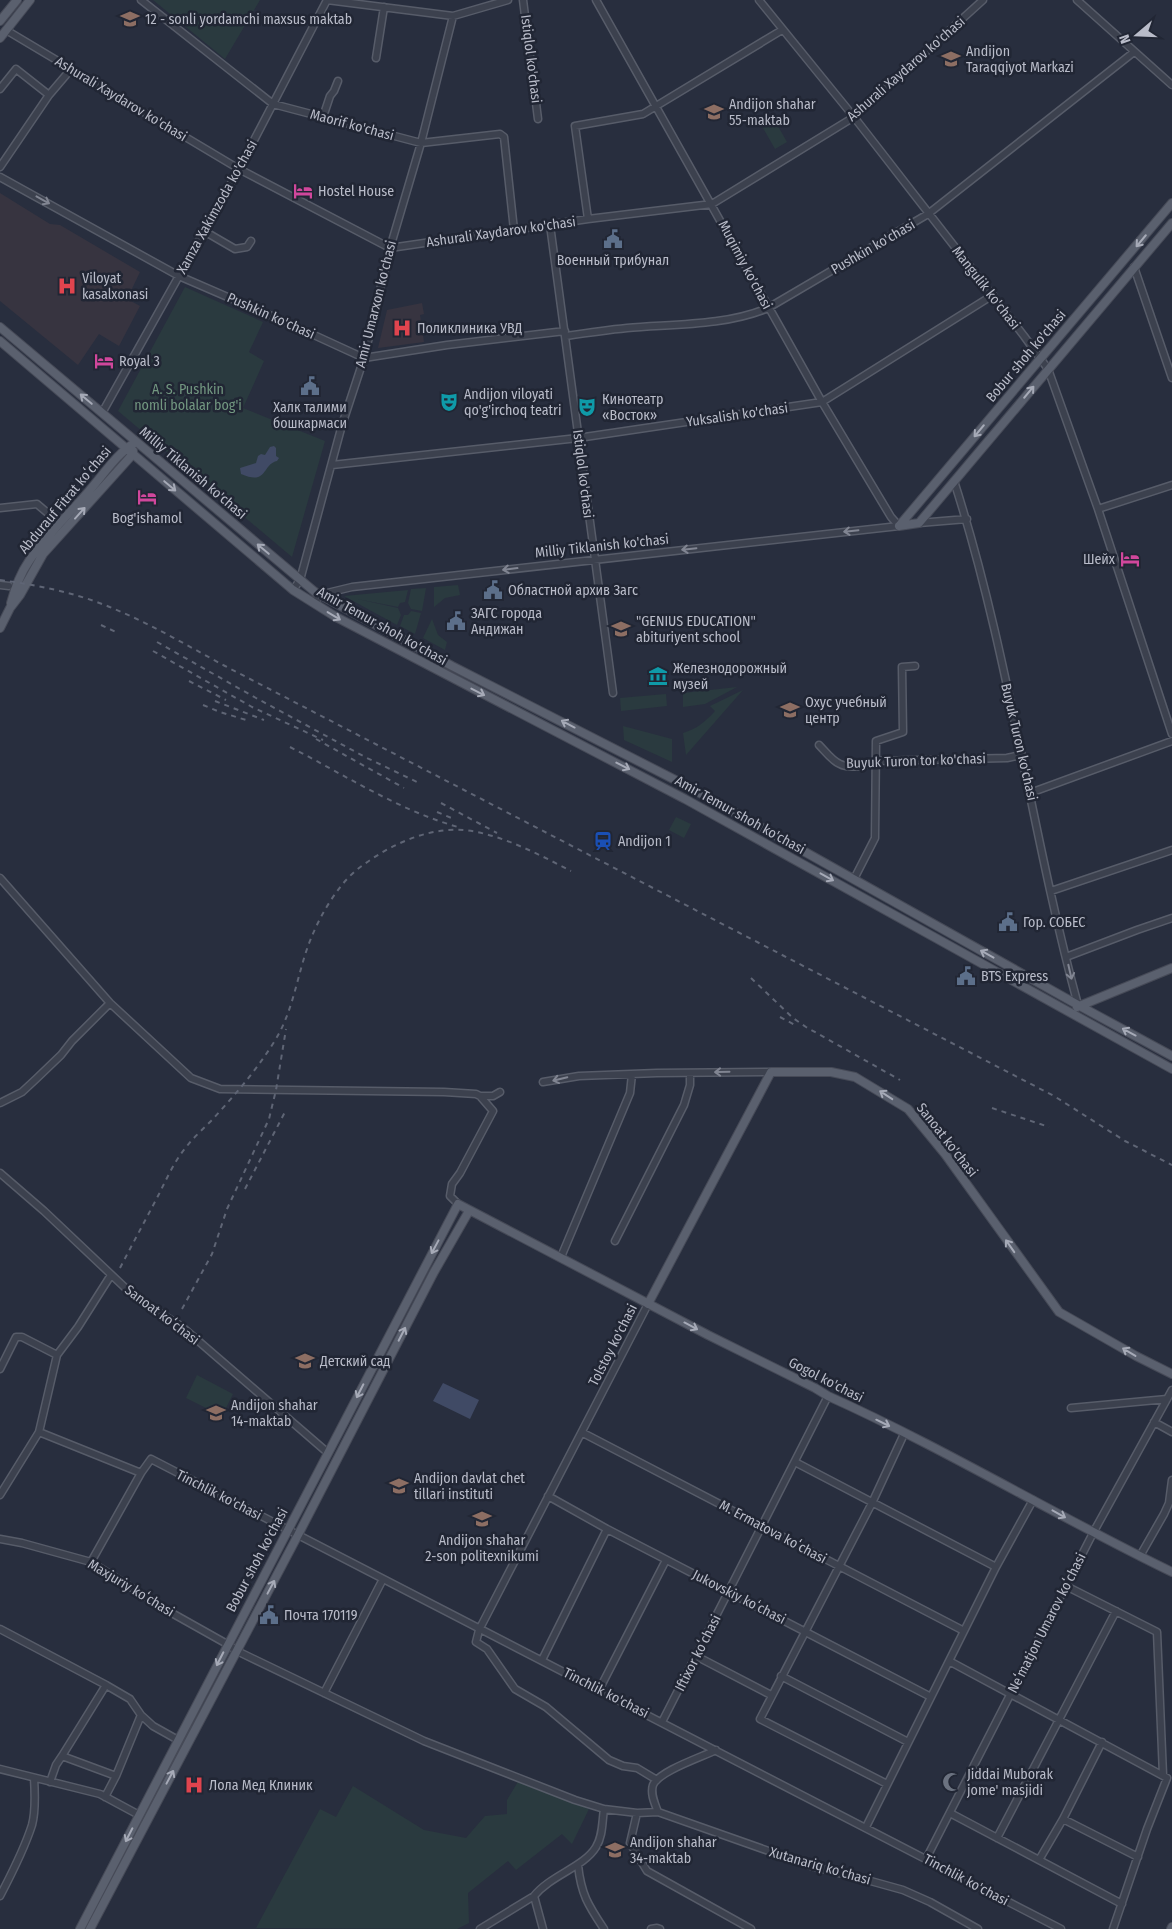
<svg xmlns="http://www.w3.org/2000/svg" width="1172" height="1929" font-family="'Fira Sans Condensed',sans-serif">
<rect width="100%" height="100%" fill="#282e3e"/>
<path fill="#373440" d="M0 193 50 224 60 225 140 272 127 299 140 306 119 346 99 334 78 365 0 301Z
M422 303 424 314 420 315 424 342 378 348 387 310Z"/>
<path fill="#2a3a3f" d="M153 0H260L225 59Z
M771 114 787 142 775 149 759 121Z
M185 287 263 322 249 352 264 361 243 408 325 441 292 557 118 411Z
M458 585 460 595 445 598 434 607V587Z
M426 588 422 611 411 609 408 603 411 589Z
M408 590 405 602 400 603 398 607 357 599 398 608 401 615 397 625 344 596Z
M411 611 421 613 415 634 400 626 404 615H408Z
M432 619 438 635 447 642 445 650 423 638Z
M737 687 705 704 683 707V693Z
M743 690 686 755 683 733C697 729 706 721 715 711L710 706Z
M666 694 667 706 621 711 620 698Z
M623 726 672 739V762L624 740Z
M676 817 691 824 684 838 669 830Z
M197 1375 233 1394 222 1416 186 1398Z
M519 1780 589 1809 572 1844 562 1834 516 1870 508 1861 468 1893 469 1923 457 1929 256 1928 320 1809 336 1817 353 1786 424 1830 466 1838 485 1816 507 1814V1800Z"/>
<path fill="#404a65" d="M274 446 276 448V456L279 458 277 461C262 464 268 486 241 474L240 468 256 463 258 456 261 454 265 455 270 447Z
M443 1383 479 1400 470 1419 433 1401Z"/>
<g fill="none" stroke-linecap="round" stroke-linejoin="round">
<g stroke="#575c69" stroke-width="9">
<path id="minor" d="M141 0 273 104 421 143 500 134 504 137 514 230
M327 0 453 16 508 0
M523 0 538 119
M596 0 822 402 891 517 899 526
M759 0 854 117 1024 336 1048 369 1098 509 1172 734
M1077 0 1172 85
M6 30 239 169 390 248 588 219 712 204 854 117 983 0
M376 58 384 7
M0 89 16 69 49 95 0 167
M49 95 66 75
M323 117 330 96 334 91 338 81
M0 177 179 276 290 324 364 358 447 345 565 331
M588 219 575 126 643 114 782 30
M550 225 613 693
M204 231 235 249 247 247 251 241
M1134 267 1172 378
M566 336C586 333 607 330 627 328 673 324 725 326 768 308L928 214 1134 52
M102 413 239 169 327 0
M332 465 578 438 822 402 993 295
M954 481C1009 652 1031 832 1078 1005
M0 508 37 504 63 526
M1098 509 1172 485
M919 523 967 519
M0 585 9 586
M293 590 300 580 342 425 364 358 390 248 421 143 453 16
M315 604 319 595 352 587 899 526
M819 745C825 751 832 761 840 764 849 769 867 766 875 761L1007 758 1021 755
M1030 793 1172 741
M0 878 110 1003 191 1078 220 1089 444 1092 476 1094 480 1096 493 1111 460 1173 452 1184 450 1196 458 1204
M854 879 875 838 876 741 903 732 902 667 915 666
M1051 891 1172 850
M1066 957 1137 930 1172 918
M543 1082 579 1076 657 1073 771 1072
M480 1096H493L500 1092
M0 1103 22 1092 36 1079 61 1055 72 1041 110 1003
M0 1173 44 1211 136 1298 181 1326 328 1453
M615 1241 684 1105 690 1085V1073
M561 1257 630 1093 632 1074
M648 1304 479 1630 476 1642 487 1649 515 1689 546 1707 609 1760 623 1766 637 1768 657 1780
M0 1369 16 1337H22L57 1355
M1071 1408 1167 1399
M1154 1422 1172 1432
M39 1432 141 1473 91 1562
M583 1433 964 1631
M795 1462 996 1567
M141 1473 151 1459 1061 1929
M0 1495 39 1432 57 1355 78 1327 111 1275
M548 1496 607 1529 931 1697
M0 1539 22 1543 91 1562 170 1612 227 1644 237 1651 424 1741 575 1800 604 1809 637 1813 658 1812 814 1867 867 1880 903 1890 930 1902 978 1929
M1140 1556 1164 1514 1169 1503 1172 1480
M1066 1586 1157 1632 1163 1775
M0 1629 106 1685 62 1756 116 1776 105 1797
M696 1656 771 1695
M542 1660 607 1529
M949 1661 1167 1778 1147 1829 1113 1929
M781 1676 908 1742
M106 1685 130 1699 141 1715 153 1726 178 1740
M599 1690 666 1560
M324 1693 383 1579
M662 1722 828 1396
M0 1769 100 1794 139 1815
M116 1776 141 1715
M50 1782 56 1765 62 1756
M887 1784 760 1719 872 1503 904 1434
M658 1812C655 1804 650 1794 653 1785 659 1771 702 1757 716 1750
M637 1813 630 1843 647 1871 751 1929
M950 1813 1122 1904
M1063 1819 1138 1857
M866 1827 996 1567 1033 1500
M997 1838 1116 1611
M926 1859 1093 1533 1172 1390
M1039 1860 1063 1819 1102 1742
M578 1865C581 1894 588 1905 604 1929
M0 1896C11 1875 25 1847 32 1825 36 1810 35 1793 34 1778
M534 1896 543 1929
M480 1929 534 1896C551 1875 584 1867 596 1847 603 1836 602 1822 604 1809
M651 1929 657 1928 660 1929"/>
</g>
<g stroke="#464a57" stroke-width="10">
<path id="major" d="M0 21 17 0
M0 38 30 0
M0 327 315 592 452 666 691 788 1078 1005 1172 1056
M0 341 293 590 336 617 685 799 1172 1069
M899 526 1172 203
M899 526 919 523 1172 223
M11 603C15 588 20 574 29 561 46 536 69 514 89 491 104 474 117 453 136 442
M0 628 10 608 20 595 43 554 133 454V451
M1077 1007 1172 968
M648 1304 771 1072H831L855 1077 908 1109 945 1154 1059 1312 1136 1356 1172 1374
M80 1929 458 1204 708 1335 815 1388 828 1396C946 1449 1056 1516 1172 1572
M90 1929 298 1535 434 1272 469 1211
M1171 1929 1172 1927"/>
</g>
<use href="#minor" stroke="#3c414e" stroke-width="6"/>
<use href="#major" stroke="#5a606e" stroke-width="8"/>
<path stroke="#5f6575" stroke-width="2" stroke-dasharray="5 5" stroke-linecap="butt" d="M0 580C38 585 77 593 112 608 151 624 188 646 225 666L1054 1096 1125 1141 1172 1165
M101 625 118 633
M157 642 256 698 367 758 417 782
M153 651 252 707 323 740
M189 681 226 700
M215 701 264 720
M203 705 220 712 246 720
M316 739 404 788
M290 747C345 775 398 810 458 827
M441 803 497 833
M437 812 454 819
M751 978 793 1018 806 1027 900 1080
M780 1017 797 1026
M992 1108 1049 1127
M245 1189 286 1110
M120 1268C133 1243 146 1219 159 1194 167 1178 175 1160 187 1146 194 1137 203 1129 211 1121 234 1096 256 1071 274 1042 295 1009 297 971 312 936 321 914 339 883 359 868 392 843 435 823 477 832 510 839 542 856 571 871
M182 1309 212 1254 227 1209 269 1119 276 1090 286 1029"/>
</g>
<defs><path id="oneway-shaft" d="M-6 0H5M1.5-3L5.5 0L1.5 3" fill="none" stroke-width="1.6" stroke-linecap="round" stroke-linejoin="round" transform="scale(1.25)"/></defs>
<g stroke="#818592">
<use href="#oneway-shaft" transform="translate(43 200) rotate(29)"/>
<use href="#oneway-shaft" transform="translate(851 531) rotate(174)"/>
<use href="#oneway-shaft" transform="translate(689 549) rotate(174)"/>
<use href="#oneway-shaft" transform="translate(510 569) rotate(173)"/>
<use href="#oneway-shaft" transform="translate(1070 972) rotate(77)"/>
<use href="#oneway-shaft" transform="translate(722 1072) rotate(179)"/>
<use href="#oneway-shaft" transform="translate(560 1079) rotate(167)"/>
</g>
<g stroke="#a6aab7">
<use href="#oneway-shaft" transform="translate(1141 241) rotate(130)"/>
<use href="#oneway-shaft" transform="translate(1029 392) rotate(-50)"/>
<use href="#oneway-shaft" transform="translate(86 399) rotate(-140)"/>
<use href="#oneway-shaft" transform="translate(979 431) rotate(130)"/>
<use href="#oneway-shaft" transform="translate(170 486) rotate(40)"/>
<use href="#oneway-shaft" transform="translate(80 513) rotate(-48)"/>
<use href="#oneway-shaft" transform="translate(263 549) rotate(-140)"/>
<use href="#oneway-shaft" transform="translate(334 616) rotate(31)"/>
<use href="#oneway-shaft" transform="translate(478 692) rotate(27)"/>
<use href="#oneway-shaft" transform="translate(568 724) rotate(-152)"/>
<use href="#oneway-shaft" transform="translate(623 766) rotate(27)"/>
<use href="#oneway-shaft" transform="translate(827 877) rotate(29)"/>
<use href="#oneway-shaft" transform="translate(987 954) rotate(-151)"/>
<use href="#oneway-shaft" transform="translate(1129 1032) rotate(-152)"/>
<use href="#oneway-shaft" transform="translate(886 1095) rotate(-147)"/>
<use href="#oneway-shaft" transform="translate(1010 1246) rotate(-125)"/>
<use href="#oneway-shaft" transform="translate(435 1247) rotate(118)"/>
<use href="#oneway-shaft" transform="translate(691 1326) rotate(28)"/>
<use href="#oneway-shaft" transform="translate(402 1334) rotate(-63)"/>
<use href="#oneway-shaft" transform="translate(1129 1352) rotate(-149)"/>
<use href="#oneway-shaft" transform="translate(360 1391) rotate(117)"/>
<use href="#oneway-shaft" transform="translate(883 1423) rotate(26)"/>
<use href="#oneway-shaft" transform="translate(1059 1514) rotate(29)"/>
<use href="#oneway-shaft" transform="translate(271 1587) rotate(-62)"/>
<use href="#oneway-shaft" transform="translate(220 1659) rotate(117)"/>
<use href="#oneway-shaft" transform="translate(170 1777) rotate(-62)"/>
<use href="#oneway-shaft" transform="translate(129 1835) rotate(117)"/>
</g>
<defs>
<g id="school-bare" transform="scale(1.5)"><path d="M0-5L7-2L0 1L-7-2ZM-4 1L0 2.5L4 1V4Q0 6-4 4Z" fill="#8d6e63" stroke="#212634" stroke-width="2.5" paint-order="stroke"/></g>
<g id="hotel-bare" transform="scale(1.5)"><path d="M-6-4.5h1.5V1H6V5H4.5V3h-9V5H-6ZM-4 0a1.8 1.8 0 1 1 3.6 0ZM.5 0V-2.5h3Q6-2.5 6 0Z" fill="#d1479c" stroke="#212634" stroke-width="2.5" paint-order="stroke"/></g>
<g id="civic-bare" transform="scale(1.5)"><path d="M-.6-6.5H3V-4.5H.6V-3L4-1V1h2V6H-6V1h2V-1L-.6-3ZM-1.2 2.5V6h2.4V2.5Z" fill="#5c6f8a" stroke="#212634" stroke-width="2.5" paint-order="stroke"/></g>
<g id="hospital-bare" transform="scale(1.5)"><path d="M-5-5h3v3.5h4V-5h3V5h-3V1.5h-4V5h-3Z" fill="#e0444e" stroke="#212634" stroke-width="2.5" paint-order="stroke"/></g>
<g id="theatre-bare" transform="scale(1.5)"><path d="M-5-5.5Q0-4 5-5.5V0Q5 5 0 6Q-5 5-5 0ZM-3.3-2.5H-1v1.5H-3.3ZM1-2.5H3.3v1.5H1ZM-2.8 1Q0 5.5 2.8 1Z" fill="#0f9aa8" stroke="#212634" stroke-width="2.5" paint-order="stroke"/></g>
<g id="museum-bare" transform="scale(1.5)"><path d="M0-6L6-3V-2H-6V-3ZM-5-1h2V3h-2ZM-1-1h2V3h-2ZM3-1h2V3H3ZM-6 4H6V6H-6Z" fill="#0f9aa8" stroke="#212634" stroke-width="2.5" paint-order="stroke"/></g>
<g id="station-bare" transform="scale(1.5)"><path d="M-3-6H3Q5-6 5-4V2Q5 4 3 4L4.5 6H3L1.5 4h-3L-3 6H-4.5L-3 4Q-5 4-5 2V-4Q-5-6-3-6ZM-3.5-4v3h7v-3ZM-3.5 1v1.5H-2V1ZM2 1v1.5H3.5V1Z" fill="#1a4fb4" stroke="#212634" stroke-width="2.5" paint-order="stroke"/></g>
<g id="mosque-bare" transform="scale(1.5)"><path d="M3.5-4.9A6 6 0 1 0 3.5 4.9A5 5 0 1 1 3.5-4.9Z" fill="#6b7280" stroke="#212634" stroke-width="2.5" paint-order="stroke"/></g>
</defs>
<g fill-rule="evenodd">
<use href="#school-bare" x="130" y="19"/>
<use href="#school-bare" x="951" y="59"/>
<use href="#school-bare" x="714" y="112"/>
<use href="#hotel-bare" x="303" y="191"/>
<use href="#civic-bare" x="613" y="239"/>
<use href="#hospital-bare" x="67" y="286"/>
<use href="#hospital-bare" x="402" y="328"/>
<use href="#hotel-bare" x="104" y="361"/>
<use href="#civic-bare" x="310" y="386"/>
<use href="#theatre-bare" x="449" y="402"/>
<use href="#theatre-bare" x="587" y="407"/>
<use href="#hotel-bare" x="147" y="497"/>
<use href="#hotel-bare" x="1130" y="559"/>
<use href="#civic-bare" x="493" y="590"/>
<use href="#civic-bare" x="456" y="621"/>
<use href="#school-bare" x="621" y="629"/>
<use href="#museum-bare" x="658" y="676"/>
<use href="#school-bare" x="790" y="710"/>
<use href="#station-bare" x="603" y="841"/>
<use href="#civic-bare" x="1008" y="922"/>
<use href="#civic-bare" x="966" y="976"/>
<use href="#school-bare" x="305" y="1361"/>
<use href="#school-bare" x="216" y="1413"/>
<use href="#school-bare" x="399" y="1486"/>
<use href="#school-bare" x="482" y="1519"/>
<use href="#civic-bare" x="269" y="1615"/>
<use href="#mosque-bare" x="952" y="1782"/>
<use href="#hospital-bare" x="194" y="1785"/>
<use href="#school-bare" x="615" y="1850"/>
</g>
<g text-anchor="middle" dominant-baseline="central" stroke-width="5" stroke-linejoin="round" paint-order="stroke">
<g font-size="14" fill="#b9bcc9" stroke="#212634" text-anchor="start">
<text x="145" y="19">12 - sonli yordamchi maxsus maktab</text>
<text x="966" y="51">Andijon<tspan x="966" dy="16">Taraqqiyot Markazi</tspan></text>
<text x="729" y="104">Andijon shahar<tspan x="729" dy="16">55-maktab</tspan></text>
<text x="318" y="191">Hostel House</text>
<text x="613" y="260" text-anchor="middle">Военный трибунал</text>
<text x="82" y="278">Viloyat<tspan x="82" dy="16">kasalxonasi</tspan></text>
<text x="417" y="328">Поликлиника УВД</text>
<text x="119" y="361">Royal 3</text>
<text x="464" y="394">Andijon viloyati<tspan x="464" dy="16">qo'g'irchoq teatri</tspan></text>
<text x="602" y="399">Кинотеатр<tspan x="602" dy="16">«Восток»</tspan></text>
<text x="310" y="407" text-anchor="middle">Халк талими<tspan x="310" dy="16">бошкармаси</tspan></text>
<text x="147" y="518" text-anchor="middle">Bog'ishamol</text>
<text x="1115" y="559" text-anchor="end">Шейх</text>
<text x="508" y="590">Областной архив Загс</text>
<text x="471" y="613">ЗАГС города<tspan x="471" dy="16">Андижан</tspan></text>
<text x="636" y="621">"GENIUS EDUCATION"<tspan x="636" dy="16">abituriyent school</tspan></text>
<text x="673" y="668">Железнодорожный<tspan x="673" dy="16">музей</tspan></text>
<text x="805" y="702">Охус учебный<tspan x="805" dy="16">центр</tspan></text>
<text x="618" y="841">Andijon 1</text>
<text x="1023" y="922">Гор. СОБЕС</text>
<text x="981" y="976">BTS Express</text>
<text x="320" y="1361">Детский сад</text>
<text x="231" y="1405">Andijon shahar<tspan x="231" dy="16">14-maktab</tspan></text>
<text x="414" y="1478">Andijon davlat chet<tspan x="414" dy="16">tillari instituti</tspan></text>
<text x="482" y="1540" text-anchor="middle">Andijon shahar<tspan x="482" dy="16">2-son politexnikumi</tspan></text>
<text x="284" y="1615">Почта 170119</text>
<text x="967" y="1774">Jiddai Muborak<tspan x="967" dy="16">jome' masjidi</tspan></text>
<text x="209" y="1785">Лола Мед Клиник</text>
<text x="630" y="1842">Andijon shahar<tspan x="630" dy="16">34-maktab</tspan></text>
</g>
<g font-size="14" fill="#b9bcc9" stroke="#212634">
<text transform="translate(531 59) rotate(83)">Istiqlol ko'chasi</text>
<text transform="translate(906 69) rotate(-41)">Ashurali Xaydarov ko'chasi</text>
<text transform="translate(121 99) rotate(31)">Ashurali Xaydarov ko'chasi</text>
<text transform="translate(352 125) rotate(15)">Maorif ko'chasi</text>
<text transform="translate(217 207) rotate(-61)">Xamza Xakimzoda ko'chasi</text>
<text transform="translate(501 232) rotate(-8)">Ashurali Xaydarov ko'chasi</text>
<text transform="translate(873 247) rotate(-30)">Pushkin ko'chasi</text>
<text transform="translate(745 265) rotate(62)">Muqimiy ko'chasi</text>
<text transform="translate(986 288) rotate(52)">Mangulik ko'chasi</text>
<text transform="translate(376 304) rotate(-76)">Amir Umarxon ko'chasi</text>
<text transform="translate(271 316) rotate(24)">Pushkin ko'chasi</text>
<text transform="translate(1026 356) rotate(-50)">Bobur shoh ko'chasi</text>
<text transform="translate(737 415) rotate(-8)">Yuksalish ko'chasi</text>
<text transform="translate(193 473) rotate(40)">Milliy Tiklanish ko'chasi</text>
<text transform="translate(583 474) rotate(83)">Istiqlol ko'chasi</text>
<text transform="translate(65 500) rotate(-50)">Abdurauf Fitrat koʻchasi</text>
<text transform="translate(602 546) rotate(-6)">Milliy Tiklanish ko'chasi</text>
<text transform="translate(382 626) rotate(29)">Amir Temur shoh ko'chasi</text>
<text transform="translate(1019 742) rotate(77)">Buyuk Turon ko'chasi</text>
<text transform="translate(916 761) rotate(-2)">Buyuk Turon tor ko'chasi</text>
<text transform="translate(740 815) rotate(29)">Amir Temur shoh ko'chasi</text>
<text transform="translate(947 1140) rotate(52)">Sanoat ko'chasi</text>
<text transform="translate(162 1315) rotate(37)">Sanoat koʻchasi</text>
<text transform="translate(613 1345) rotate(-63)">Tolstoy ko'chasi</text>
<text transform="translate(826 1380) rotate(27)">Gogol ko'chasi</text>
<text transform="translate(219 1495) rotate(27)">Tinchlik ko'chasi</text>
<text transform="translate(773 1532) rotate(28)">M. Ermatova koʻchasi</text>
<text transform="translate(257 1560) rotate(-62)">Bobur shoh ko'chasi</text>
<text transform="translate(131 1588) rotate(31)">Maxjuriy koʻchasi</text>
<text transform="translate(739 1597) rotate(27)">Jukovskiy koʻchasi</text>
<text transform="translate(1047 1623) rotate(-63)">Neʻmatjon Umarov koʻchasi</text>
<text transform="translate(698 1653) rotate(-63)">Iftixor koʻchasi</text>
<text transform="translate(606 1693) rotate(27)">Tinchlik ko'chasi</text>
<text transform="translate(820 1866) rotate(16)">Xutanariq koʻchasi</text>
<text transform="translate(966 1880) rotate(28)">Tinchlik ko'chasi</text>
</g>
<g font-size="14" fill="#729780" stroke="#212634">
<text x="188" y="389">A. S. Pushkin<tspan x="188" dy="16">nomli bolalar bog'i</tspan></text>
</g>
</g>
<g transform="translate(1137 35) rotate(251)" stroke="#212634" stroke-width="4" paint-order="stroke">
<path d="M0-4L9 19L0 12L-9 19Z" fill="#b9bcc9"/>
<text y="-8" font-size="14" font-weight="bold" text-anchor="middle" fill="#b9bcc9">N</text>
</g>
</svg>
